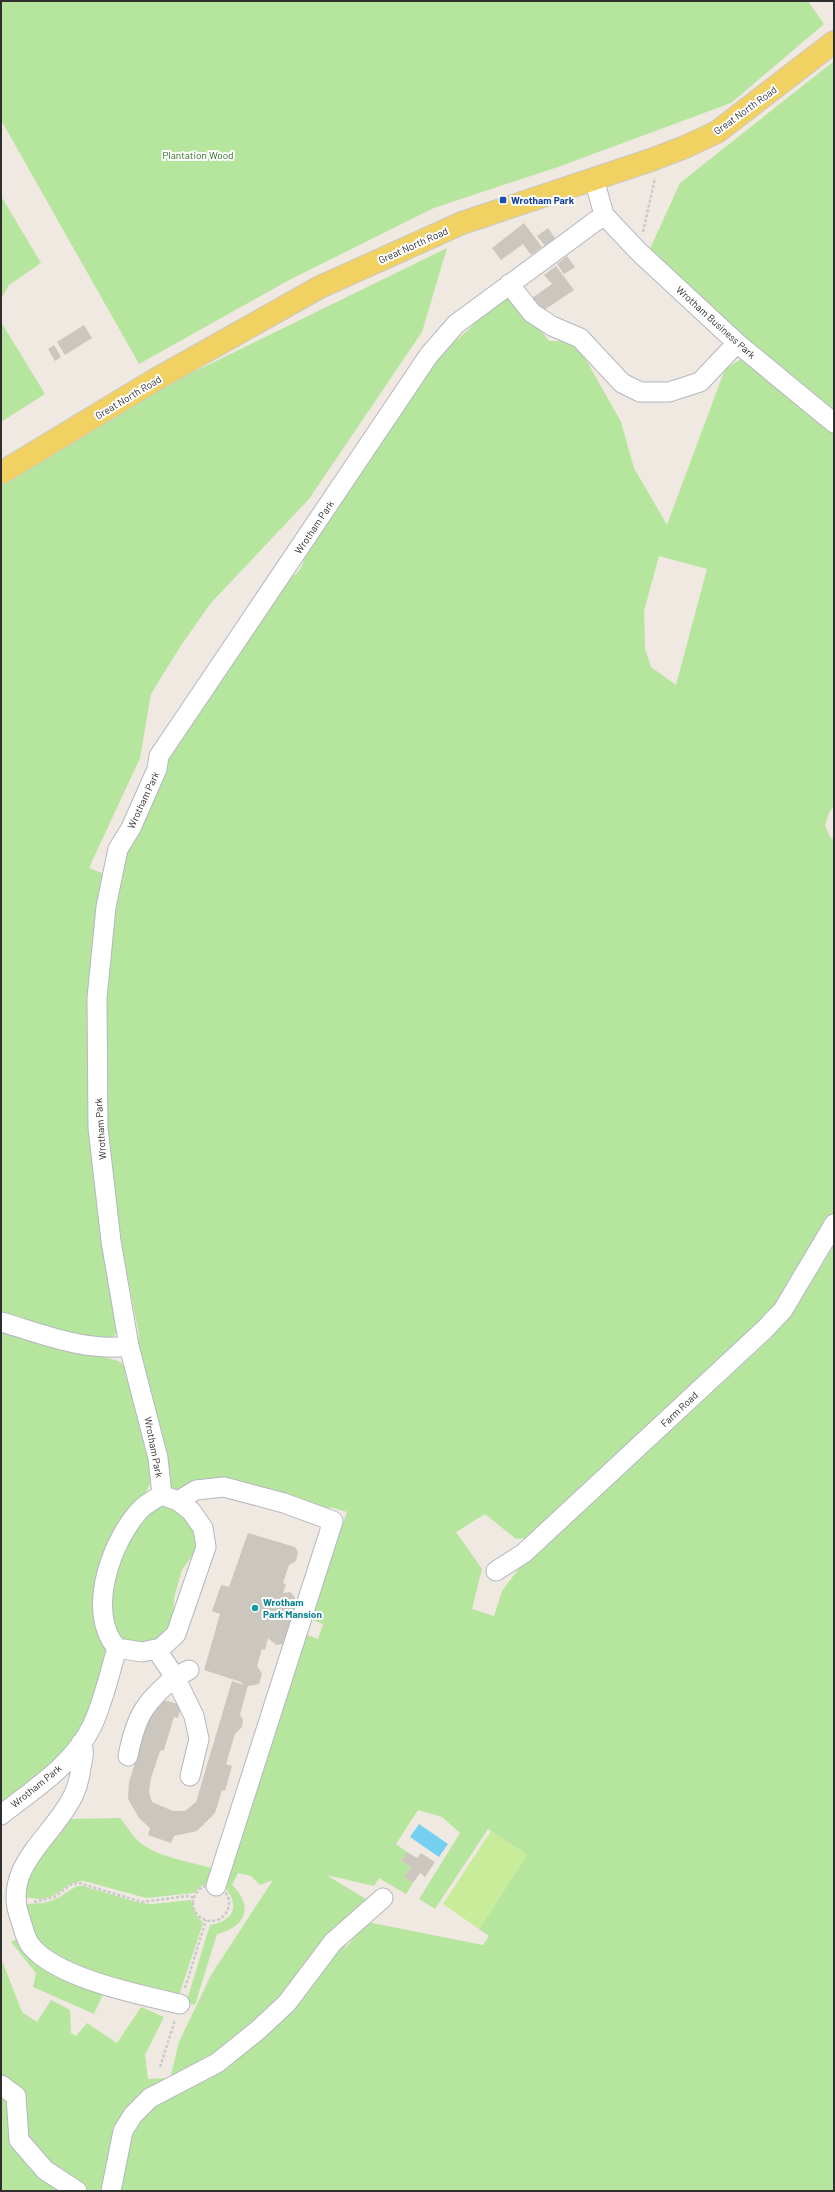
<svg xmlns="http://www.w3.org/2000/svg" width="835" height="2192" font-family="Barlow,sans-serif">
<rect width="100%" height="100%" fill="#efe9e1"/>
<path fill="#b6e59e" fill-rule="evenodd" d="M1 1H808L824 24 731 103 558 167 434 208 291 279 139 364 1 120Z
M834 61V414L764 357 649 251 680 183Z
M1 196 41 263 9 285 1 299Z
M447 248 422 332 309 499 210 604 180 647 151 694 140 758 89 868 107 875 94 943 120 1326 115 1335 106 1342 1 1316V484L157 390Z
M507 296 520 302 549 341H566L580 349 621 422 634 468 667 525 725 369 741 359 834 435V805L829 813 825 825 830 837 834 840V1215L770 1317 528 1538 516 1539 485 1514 456 1532 482 1569 472 1609 494 1616 502 1591 520 1567 771 1338 819 1270 834 1245V2191H1V1958L22 2012 37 2022 51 2000 70 2010 71 2033 76 2036 87 2023 117 2043 141 2007 164 2017 145 2055 148 2079 170 2078 179 2042 211 1975 273 1880 260 1885 251 1876 238 1873 232 1885C254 1906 246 1927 217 1934L195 2005 186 2003 210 1925C236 1920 240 1904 223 1885L305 1634 318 1639 323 1624 310 1619 347 1512 330 1507 327 1515 229 1485 178 1491 172 1490 166 1480 135 1349 139 1336 127 1274 119 1264 105 1170 100 1001 125 848 168 754 285 580C301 574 304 565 306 549L446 344 458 339 472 326 475 317ZM659 556 707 569 676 685 651 667 645 648 644 611ZM418 1810 442 1817 460 1833 419 1899 435 1909 488 1829 527 1855 479 1929 489 1936 483 1945 367 1922 343 1951 371 1902 326 1875 374 1886 379 1878 406 1894 413 1883 404 1877 411 1867 401 1861 407 1852 396 1844Z
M1 322 45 394 1 422Z
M1 1327 118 1361 128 1367 153 1478 141 1502 121 1527 100 1633 107 1654 105 1670 79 1738 1 1809Z
M166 1507 179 1510 199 1530 197 1549 182 1570 174 1598 173 1634 167 1639 132 1645 119 1638 108 1617 113 1570 147 1512 155 1508Z
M120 1818C128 1826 132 1837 142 1844 160 1858 197 1863 219 1870L213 1883 201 1886 194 1893 146 1898 84 1881C69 1881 63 1891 50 1897 42 1900 33 1899 25 1897L26 1873 70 1819Z
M77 1886H83L140 1903 152 1904 191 1900 196 1915 203 1923 178 1998C140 1988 52 1971 31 1935 27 1927 27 1913 26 1904L44 1903 58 1898Z
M22 1936 105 1990 94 2014 33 1987 36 1973 11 1942Z"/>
<path fill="#c9ec9a" d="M491 1831 527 1855 479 1929 443 1904Z"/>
<path fill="#75cff0" d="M419 1824 448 1844 439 1857 410 1837Z"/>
<path fill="#cbc7bf" d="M524 223 542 247 531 255 523 244 501 260 492 248Z
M548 228 555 238 545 246 537 236Z
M567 256 575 267 564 274 557 264Z
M556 266 574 290 540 313 529 300 552 284 544 275Z
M84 325 92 338 65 355 57 342Z
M54 345 61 357 55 361 48 349Z
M248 1533 295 1547 298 1552 296 1561 289 1565 283 1583 286 1584 283 1593 290 1592 294 1596 298 1605 287 1640 283 1644 276 1645 268 1638 265 1650 262 1649 257 1666 262 1674 259 1684 248 1686 240 1714 243 1720 242 1727 235 1734 226 1764 232 1766 225 1791 222 1790 215 1813 197 1831 174 1836 171 1843 148 1835 150 1828 139 1818 128 1799 129 1782 141 1744 138 1743 149 1711 155 1712 160 1699 182 1705 178 1718 174 1717 164 1750 160 1751 151 1778 149 1792 152 1802 173 1811H185L196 1802 232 1681 244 1685 241 1682 204 1670 220 1614 212 1611 221 1585 229 1587Z
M407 1852 417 1858 421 1853 435 1862 425 1877 420 1873 413 1883 404 1877 411 1867 401 1861Z"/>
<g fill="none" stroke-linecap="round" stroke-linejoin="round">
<g stroke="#b4b7c1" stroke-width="21">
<path id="minor" d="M594 179 604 215 639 252 737 343 834 423
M509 284 532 313 552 326 580 338 622 383 640 392H669L700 382 737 343
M1 1322C43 1334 85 1352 129 1346
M178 1501 196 1490 224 1487 284 1503 333 1521 216 1886
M496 1571 524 1553 765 1329 783 1310 834 1224
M117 1648C85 1612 112 1539 141 1509 147 1503 155 1499 162 1495
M189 1670 175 1677 194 1716 199 1739 190 1776
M81 1743C85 1751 83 1758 81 1767 80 1777 78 1786 73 1796 54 1836 1 1867 20 1918 23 1926 25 1939 31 1946 57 1978 140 1995 180 2004
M128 1756C136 1716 144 1703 175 1677L156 1649
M1 1815C34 1789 73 1765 92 1726 103 1703 110 1672 117 1648L142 1652 156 1649 161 1648 176 1634 206 1547 203 1528 191 1511 178 1501 162 1495 158 1458 129 1346 111 1241 98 1128 97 998 106 907 118 849 131 828 157 769 159 756 429 355 456 324 604 215
M1 2085 16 2096 19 2140 45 2170 77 2191
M111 2191 123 2131 133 2115 150 2098 217 2063 258 2030 287 2003 333 1942 383 1898"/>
</g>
<g stroke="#c9c9c9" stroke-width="24">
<path id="major" d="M1 473 153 381 320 287 462 223 651 160 685 147 717 132 834 42"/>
</g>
<path stroke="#c9c9c9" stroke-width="2.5" stroke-dasharray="3 2" stroke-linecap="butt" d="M643 232 655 178
M193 1903a18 18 0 1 1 36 0a18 18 0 1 1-36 0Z
M34 1902 54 1897 72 1884 79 1883 142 1902 187 1896 194 1898
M185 1988 206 1920
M160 2067 175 2020"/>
<use href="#minor" stroke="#fff" stroke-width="19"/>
<use href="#major" stroke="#f2d163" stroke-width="22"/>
</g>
<rect fill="#1a4fb4" stroke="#fff" stroke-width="1.5" x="499" y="196" width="8" height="8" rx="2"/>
<circle fill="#0f9aa8" stroke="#fff" stroke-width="1.5" cx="255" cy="1608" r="4"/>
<g text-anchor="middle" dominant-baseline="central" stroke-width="4" stroke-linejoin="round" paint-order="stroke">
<g font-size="10" fill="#2e2e2e" stroke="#fff">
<text transform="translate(745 110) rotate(-36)">Great North Road</text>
<text transform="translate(413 245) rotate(-24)">Great North Road</text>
<text transform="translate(716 322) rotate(42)">Wrotham Business Park</text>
<text transform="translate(128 397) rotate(-31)">Great North Road</text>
<text transform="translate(314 527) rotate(-56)">Wrotham Park</text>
<text transform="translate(143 800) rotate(-65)">Wrotham Park</text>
<text transform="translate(100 1129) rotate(-94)">Wrotham Park</text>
<text transform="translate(679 1409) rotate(-43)">Farm Road</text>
<text transform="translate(154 1447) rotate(79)">Wrotham Park</text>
<text transform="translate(36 1786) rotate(-39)">Wrotham Park</text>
</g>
<g font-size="10" fill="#2c6e1b" stroke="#fff">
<text x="198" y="155">Plantation Wood</text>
</g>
<g font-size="10" font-weight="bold" fill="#164399" stroke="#fff" text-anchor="start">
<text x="511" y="200">Wrotham Park</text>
</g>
<g font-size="10" font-weight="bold" fill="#0d838f" stroke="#fff" text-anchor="start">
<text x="263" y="1602">Wrotham<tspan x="263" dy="12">Park Mansion</tspan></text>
</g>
</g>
<rect width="835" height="2192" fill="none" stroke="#2e2e2e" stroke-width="4"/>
</svg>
